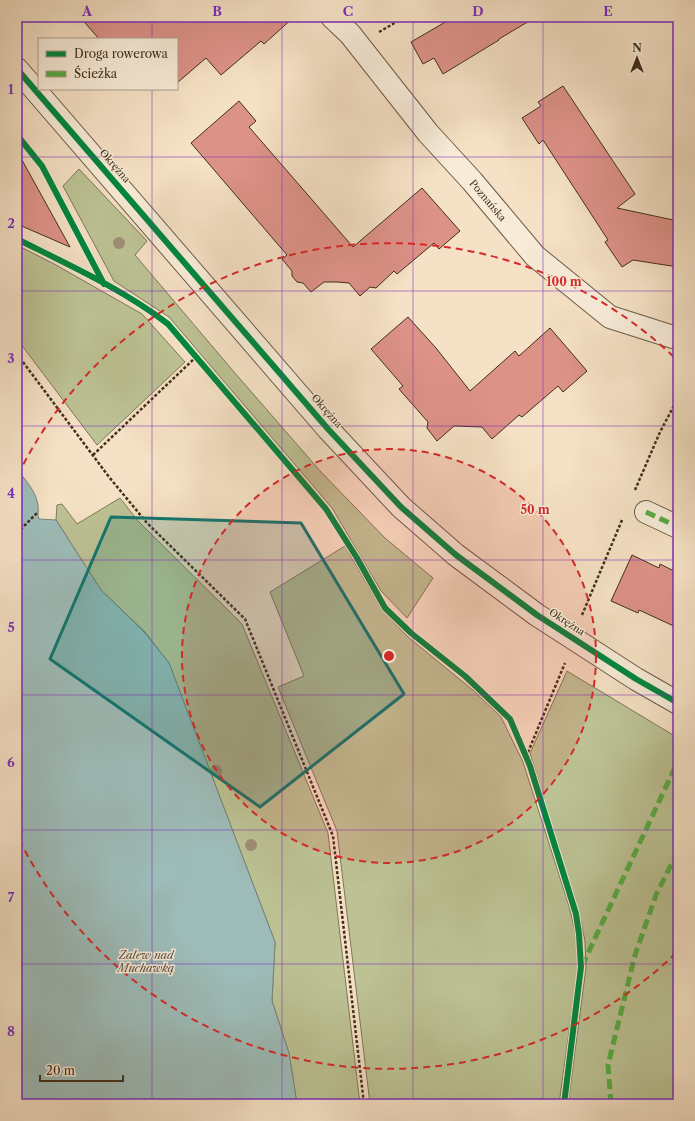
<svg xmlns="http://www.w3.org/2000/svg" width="695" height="1121" font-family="'Libre Caslon Text',serif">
<rect width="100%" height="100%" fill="#f5e1c5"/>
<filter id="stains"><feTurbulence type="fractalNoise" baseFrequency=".005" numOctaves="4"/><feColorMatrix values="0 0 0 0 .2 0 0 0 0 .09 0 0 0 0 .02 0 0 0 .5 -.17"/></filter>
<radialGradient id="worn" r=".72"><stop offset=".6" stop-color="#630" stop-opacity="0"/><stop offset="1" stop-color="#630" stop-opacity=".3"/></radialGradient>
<path fill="#bcc294" stroke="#7e7858" d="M79 169 147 241 135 255 234 372 321 472 385 538 433 578 407 618 381 591 332 508 169 317 114 281 63 186Z
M17 245 56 265 142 314 185 362 97 445 17 339Z
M120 498 138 521 242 624 328 833 360 1104H297L289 1053 272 1001 275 942 169 663 145 632 101 590 56 520 57 505 62 504 77 524Z
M345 546 382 610 408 637 474 691 501 717 523 762 569 906 576 935 578 968 559 1104H370L337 831 278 687 304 676 270 592Z
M567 671 678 738V1104H568L586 968 585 941 580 918 530 753Z"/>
<path fill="#9dbcb9" stroke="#78847a" d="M17 470C26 480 37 493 38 506 39 511 37 514 39 519L56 520 101 590 145 633 169 663 275 942 272 1001 289 1053 297 1104H17Z"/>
<path fill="#dd9288" stroke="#402f1b" d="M80 17H294L264 44 261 41 221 75 206 58 177 83V39H99Z
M454 17H536L499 39V40L443 74 434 58 423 64 411 42Z
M563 86 635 194 617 208 678 221V267L633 260 622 267 605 242 608 240 543 140 539 144 522 118 541 106 538 102Z
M239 101 256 121 249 127 353 247 422 188 460 231 439 249 434 243 397 274 394 271 376 288 370 287 360 296 349 283 337 282H324L311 292 303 283 297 282 292 276V271L282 259 287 255 191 143Z
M17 151 70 247 17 224Z
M408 317 436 348 470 391 515 351 519 356 550 328 587 371 563 392 558 386 522 417 519 415 492 439 482 427 454 426 437 441 427 428 428 422 399 389 403 386 371 349Z
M632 555 659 568 660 564 678 573V628L639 610 638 613 611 601Z"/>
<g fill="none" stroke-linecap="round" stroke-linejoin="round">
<g stroke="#6d5c46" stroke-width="24">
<g id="street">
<path id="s1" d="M332 17 350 34 428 133 472 181 535 256 610 317 673 337 678 338"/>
<path d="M17 69 328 429 401 507 456 555 537 615 636 679 678 703"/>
<path d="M646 512 678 527"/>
</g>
</g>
<path stroke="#402f1b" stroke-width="2.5" stroke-dasharray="3 2" stroke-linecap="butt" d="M677 17 678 19
M379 32 405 17
M17 354 109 477 147 523 245 619 333 836 364 1104
M93 455 196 357
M635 490 660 432 678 398
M17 533 37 513
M582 615 622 520
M526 757 565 663"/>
<use href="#street" stroke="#f8ecd9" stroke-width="22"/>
<path stroke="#56ab43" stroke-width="5" stroke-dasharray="10 5" stroke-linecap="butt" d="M646 512 678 527
M582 966 678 761
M611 1104 608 1065 635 955 656 895 678 851"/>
<g stroke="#f8ecd9" stroke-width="8">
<path id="cycleway" d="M17 69 328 429 401 507 456 555 537 615 636 679 678 703
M17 135 42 166 104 284
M17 239C69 265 122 289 168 324L326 509 357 558 385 608 411 633 465 676 510 719 530 766 576 914 579 934 581 967 564 1104"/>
</g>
<use href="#cycleway" stroke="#00873e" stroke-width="6"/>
</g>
<g fill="#9f8f75">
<circle cx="119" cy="243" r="6"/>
<circle cx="216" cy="771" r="6"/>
<circle cx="251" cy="845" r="6"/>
</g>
<path fill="#0f766e" fill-opacity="0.2" stroke="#0f766e" stroke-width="3" stroke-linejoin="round" d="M111 517 301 523 404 694 260 807 50 659Z"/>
<path fill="none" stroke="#7b2cbf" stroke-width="1" stroke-opacity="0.55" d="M152 17V39M282 17V1104M413 17V1104M543 17V1104M152 89V1104M17 157H678M17 291H678M17 426H678M17 560H678M17 695H678M17 830H678M17 964H678"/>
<circle cx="389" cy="656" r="207" fill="#d62828" fill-opacity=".12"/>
<g fill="none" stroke="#d62828" stroke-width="2" stroke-dasharray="7 5">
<circle cx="389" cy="656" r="207"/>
<path d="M676 953A413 413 0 0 1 18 837M18 475A413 413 0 0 1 676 359"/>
</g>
<g text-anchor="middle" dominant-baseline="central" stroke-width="3" stroke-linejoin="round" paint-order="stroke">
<g font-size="10" fill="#402f1b" stroke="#f8ecd9">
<text transform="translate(115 166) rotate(49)">Okrężna</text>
<text stroke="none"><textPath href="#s1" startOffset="241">Poznańska</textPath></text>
<text transform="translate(327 411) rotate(49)">Okrężna</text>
<text transform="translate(567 622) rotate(33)">Okrężna</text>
</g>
<g font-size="11" font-style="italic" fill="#575242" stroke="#f8ecd9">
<text x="146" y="955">Zalew nad<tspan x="146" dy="13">Muchawką</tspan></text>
</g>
</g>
<circle cx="389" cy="656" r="6" fill="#d62828" stroke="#f8ecd9" stroke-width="2"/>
<g font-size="12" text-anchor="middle" font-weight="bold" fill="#d62828" stroke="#f8ecd9" stroke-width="3" stroke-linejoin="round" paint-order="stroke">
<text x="564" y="286">100 m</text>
<text x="535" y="514">50 m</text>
</g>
<rect width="695" height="1121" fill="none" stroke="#f5e1c5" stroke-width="44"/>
<rect x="38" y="38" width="140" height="52" fill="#f8ecd9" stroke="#aea08d"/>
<rect x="46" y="51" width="20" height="6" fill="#00873e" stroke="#aea08d"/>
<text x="74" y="58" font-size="12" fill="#402f1b">Droga rowerowa</text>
<rect x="46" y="71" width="20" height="6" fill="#56ab43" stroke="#aea08d"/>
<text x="74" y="78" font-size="12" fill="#402f1b">Ścieżka</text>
<g transform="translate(637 58)" stroke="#f8ecd9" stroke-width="3" paint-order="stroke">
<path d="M0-3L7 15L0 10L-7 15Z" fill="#402f1b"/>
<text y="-6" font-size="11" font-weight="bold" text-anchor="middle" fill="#402f1b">N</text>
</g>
<path d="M40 1075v6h83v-6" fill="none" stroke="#402f1b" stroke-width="2"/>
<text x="46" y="1075" font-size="12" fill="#402f1b" stroke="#f8ecd9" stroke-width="3" paint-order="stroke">20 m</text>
<rect x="22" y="22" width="651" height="1077" fill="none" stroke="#7b2cbf" stroke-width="1.5"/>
<g font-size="13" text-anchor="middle" font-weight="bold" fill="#7b2cbf">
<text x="87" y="16">A</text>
<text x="217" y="16">B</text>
<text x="348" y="16">C</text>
<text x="478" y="16">D</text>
<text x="608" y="16">E</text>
<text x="11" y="94">1</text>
<text x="11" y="228">2</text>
<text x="11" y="363">3</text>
<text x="11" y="498">4</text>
<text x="11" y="632">5</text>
<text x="11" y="767">6</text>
<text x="11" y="902">7</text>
<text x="11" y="1036">8</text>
</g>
<rect width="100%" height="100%" filter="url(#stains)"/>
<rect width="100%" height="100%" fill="url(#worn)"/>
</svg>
